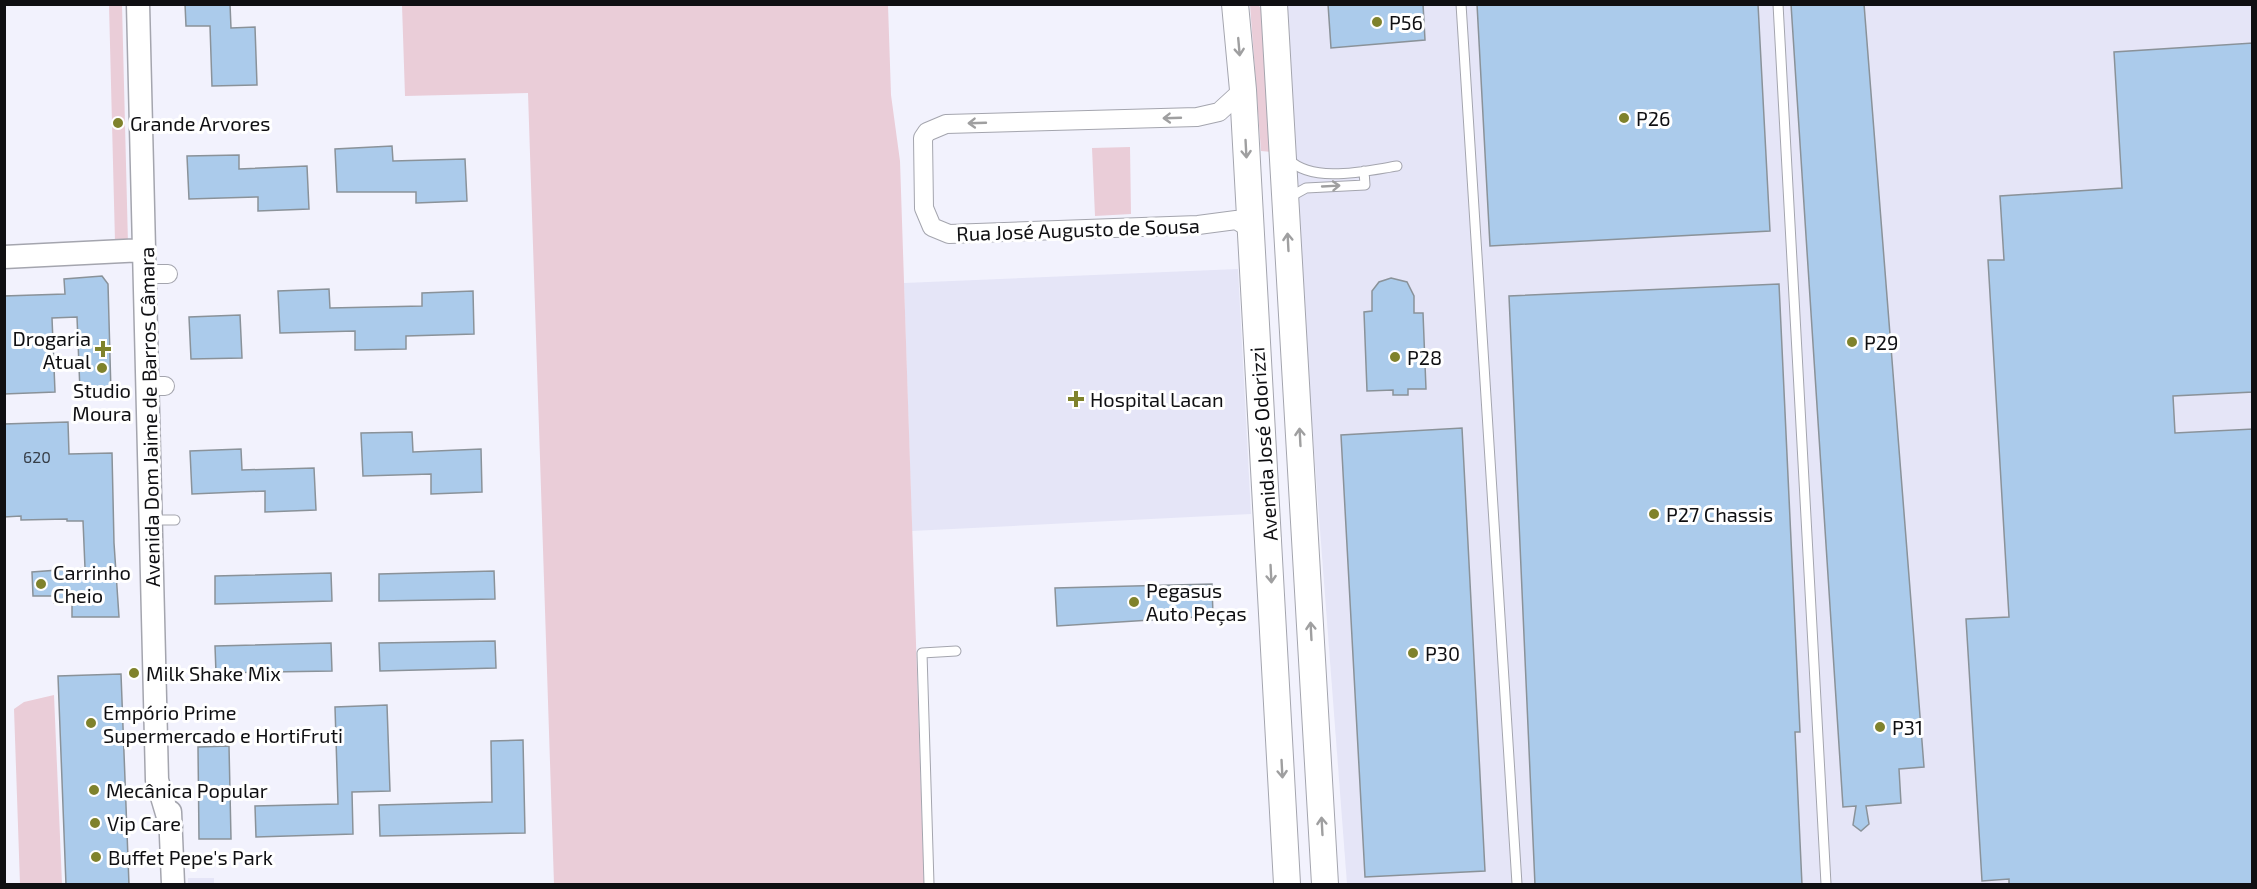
<svg xmlns="http://www.w3.org/2000/svg" width="2257" height="889" font-family="'Exo 2',sans-serif">
<rect width="100%" height="100%" fill="#f2f2fd"/>
<path fill="#e5e5f7" d="M1280 5H2252V884H1347Z
M1238 269 1251 514 912 531 904 283Z
M188 878H214V884H188Z"/>
<path fill="#eacdd8" d="M109 5H122L128 244 115 242Z
M402 5H888L891 95 900 161 924 884H554L528 93 405 96Z
M1250 5H1258L1268 15 1273 152 1261 151Z
M1130 147 1131 214 1095 216 1092 148Z
M54 695 62 884H20L14 709 24 702Z"/>
<path fill="#abcbeb" stroke="#8a9299" stroke-width="1.5" d="M185 4H230L231 28 255 27 257 85 212 86 210 26H186Z
M1328 4H1423L1425 40 1331 48Z
M1477 4H1758L1770 231 1490 246Z
M1791 4H1864L1924 767 1899 769 1901 803 1866 806 1869 824 1861 831 1853 825 1856 806 1843 807Z
M2253 43V392L2173 396 2175 433 2253 429V885H2009V879L1982 881 1966 619 2009 617 1988 260H2004L2000 196 2122 188 2114 52Z
M392 146 393 161 465 159 467 201 416 203V192H337L335 149Z
M239 155V169L307 166 309 209 258 211V197L189 199 187 156Z
M102 276 108 284 111 393 80 391 77 317 52 318 55 392 4 394V296L65 294 64 279Z
M1391 278 1407 282 1414 296V313H1423L1426 389H1408V395H1393V390L1367 391 1364 312 1372 311V291L1379 282Z
M1779 284 1800 732H1795L1802 885H1535L1509 296Z
M329 289 330 308 422 306V293L473 291 474 334 406 336V349L355 350V331L280 333 278 291Z
M240 315 242 358 191 359 189 317Z
M68 422 69 454 112 453 114 543 119 617H72V603H54V596H33L32 572 85 568 83 521H67V519L21 520V516L4 517V424Z
M1462 428 1485 871 1365 877 1341 435Z
M412 432 413 452 481 449 482 492 431 494V474L363 476 361 433Z
M241 449 242 470 314 468 316 510 265 512V491L192 494 190 451Z
M494 571 495 599 379 601V574Z
M331 573 332 601 215 604V576Z
M1212 584 1213 616 1057 626 1055 588Z
M495 641 496 668 380 671 379 643Z
M331 643 332 671 216 673 215 646Z
M121 674 129 885H66L58 676Z
M387 705 390 791 352 792 353 834 256 837 255 806 338 804 335 707Z
M523 740 525 833 380 836 379 805 492 802 491 741Z
M229 746 231 839H199L198 747Z"/>
<g fill="none" stroke-linecap="round" stroke-linejoin="round">
<g stroke="#a4a5ae" stroke-width="11">
<path id="service" d="M1461 4 1517 884
M1778 4 1826 884
M1288 159C1313 184 1365 171 1397 166
M1288 198 1306 188 1365 185 1364 171
M153 520H175
M929 884 922 653 956 651"/>
</g>
<g stroke="#a4a5ae" stroke-width="20">
<path id="minor" d="M1243 90 1219 112 1197 117 946 124 927 132 923 138 924 208 932 227 949 234 1198 225 1236 220 1251 229
M145 274H168
M149 386H165"/>
</g>
<g stroke="#a4a5ae" stroke-width="25">
<path id="tertiary" d="M138 4 157 780 171 827
M4 257 144 250
M170 812 173 884"/>
</g>
<g stroke="#a4a5ae" stroke-width="28">
<path id="secondary" d="M1235 4 1243 90 1287 884
M1274 4 1325 884"/>
</g>
<use href="#service" stroke="#fff" stroke-width="9"/>
<use href="#minor" stroke="#fff" stroke-width="18"/>
<use href="#tertiary" stroke="#fff" stroke-width="22"/>
<use href="#secondary" stroke="#fff" stroke-width="26"/>
</g>
<defs><path id="oneway-shaft" d="M-6 0H5M1.5-3L5.5 0L1.5 3" fill="none" stroke-width="1.6" stroke-linecap="round" stroke-linejoin="round" transform="scale(1.5)"/></defs>
<g stroke="#9f9fa0">
<use href="#oneway-shaft" transform="translate(1239 47) rotate(85)"/>
<use href="#oneway-shaft" transform="translate(1172 118) rotate(178)"/>
<use href="#oneway-shaft" transform="translate(977 123) rotate(178)"/>
<use href="#oneway-shaft" transform="translate(1246 149) rotate(87)"/>
<use href="#oneway-shaft" transform="translate(1331 186) rotate(-3)"/>
<use href="#oneway-shaft" transform="translate(1288 242) rotate(-93)"/>
<use href="#oneway-shaft" transform="translate(1300 437) rotate(-93)"/>
<use href="#oneway-shaft" transform="translate(1271 574) rotate(87)"/>
<use href="#oneway-shaft" transform="translate(1311 631) rotate(-93)"/>
<use href="#oneway-shaft" transform="translate(1282 769) rotate(87)"/>
<use href="#oneway-shaft" transform="translate(1322 826) rotate(-93)"/>
</g>
<g fill="#7f822c" stroke="#fff" stroke-width="2">
<circle cx="1377" cy="22" r="6"/>
<circle cx="1624" cy="118" r="6"/>
<circle cx="118" cy="123" r="6"/>
<circle cx="1852" cy="342" r="6"/>
<path d="M100 340h6v6h6v6h-6v6h-6v-6h-6v-6h6z"/>
<circle cx="1395" cy="357" r="6"/>
<circle cx="102" cy="368" r="6"/>
<path d="M1073 390h6v6h6v6h-6v6h-6v-6h-6v-6h6z"/>
<circle cx="1654" cy="514" r="6"/>
<circle cx="41" cy="584" r="6"/>
<circle cx="1134" cy="602" r="6"/>
<circle cx="1413" cy="653" r="6"/>
<circle cx="134" cy="673" r="6"/>
<circle cx="91" cy="723" r="6"/>
<circle cx="1880" cy="727" r="6"/>
<circle cx="94" cy="790" r="6"/>
<circle cx="95" cy="823" r="6"/>
<circle cx="96" cy="857" r="6"/>
</g>
<g text-anchor="middle" dominant-baseline="central" stroke-width="6" stroke-linejoin="round" paint-order="stroke">
<g font-size="16" fill="#363e48">
<text x="37" y="456">620</text>
</g>
<g font-size="20" fill="#0f0f12" stroke="#fff" text-anchor="start">
<text x="1389" y="22">P56</text>
<text x="1636" y="118">P26</text>
<text x="130" y="123">Grande Arvores</text>
<text x="91" y="338" text-anchor="end">Drogaria<tspan x="91" dy="23">Atual</tspan></text>
<text x="1864" y="342">P29</text>
<text x="1407" y="357">P28</text>
<text x="102" y="390" text-anchor="middle">Studio<tspan x="102" dy="23">Moura</tspan></text>
<text x="1090" y="399">Hospital Lacan</text>
<text x="1666" y="514">P27 Chassis</text>
<text x="53" y="572">Carrinho<tspan x="53" dy="23">Cheio</tspan></text>
<text x="1146" y="590">Pegasus<tspan x="1146" dy="23">Auto Peças</tspan></text>
<text x="1425" y="653">P30</text>
<text x="146" y="673">Milk Shake Mix</text>
<text x="103" y="712">Empório Prime<tspan x="103" dy="23">Supermercado e HortiFruti</tspan></text>
<text x="1892" y="727">P31</text>
<text x="106" y="790">Mecânica Popular</text>
<text x="107" y="823">Vip Care</text>
<text x="108" y="857">Buffet Pepe's Park</text>
</g>
<g font-size="20" fill="#0f0f12" stroke="#fff">
<text transform="translate(1078 229) rotate(-2)">Rua José Augusto de Sousa</text>
<text transform="translate(149 417) rotate(-91)">Avenida Dom Jaime de Barros Câmara</text>
<text transform="translate(1263 444) rotate(-94)">Avenida José Odorizzi</text>
</g>
</g>
<rect width="2257" height="889" fill="none" stroke="#0f0f12" stroke-width="12"/>
</svg>
